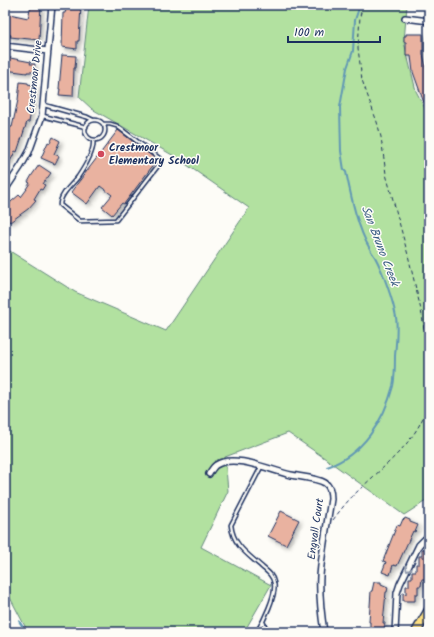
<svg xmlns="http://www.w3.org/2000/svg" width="434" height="637" font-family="Kalam,sans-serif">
<defs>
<filter id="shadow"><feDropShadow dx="2.5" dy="2.5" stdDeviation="2" flood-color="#0004"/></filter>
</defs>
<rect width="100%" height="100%" fill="#fdfcf7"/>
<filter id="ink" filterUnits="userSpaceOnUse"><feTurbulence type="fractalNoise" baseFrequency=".025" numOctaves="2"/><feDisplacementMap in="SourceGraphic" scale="8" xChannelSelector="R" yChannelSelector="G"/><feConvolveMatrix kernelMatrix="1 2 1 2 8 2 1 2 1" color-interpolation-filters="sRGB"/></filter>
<g filter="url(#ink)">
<path fill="#b2e1a0" stroke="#66887f" d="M89 5H407L404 42 416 91 429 116V499L404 515 326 459 288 433 225 457 228 491 201 547 271 585 244 632H28L5 588V248L75 292 166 331 249 208 174 156 92 109 79 97Z"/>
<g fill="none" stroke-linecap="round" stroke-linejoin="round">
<path stroke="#6299b4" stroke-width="2" d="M327 467C362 455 384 421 393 386 395 377 395 366 395 356 396 343 398 330 396 317 393 300 383 272 375 257 373 254 371 252 370 249 357 227 351 196 346 172L344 170 341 151 340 107 347 68 353 51 355 20 360 5
M19 621 26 632"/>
</g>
<path fill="#e9b2a0" stroke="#1b2f5e" filter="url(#shadow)" d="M31 5H41L39 40 10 37 11 35 5 34V13L28 18Z
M67 5H81L79 41H77V49L62 47 63 13H65Z
M406 34H423V54L429 81V113L423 100 413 72 411 56H406V42H404V36H406Z
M62 55 76 56 75 68H74L73 96 59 95 60 89H59Z
M5 57 31 62 30 64H35L34 72H27V73L5 70Z
M20 82 28 83V84L32 85V87H35L34 96 29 122H27L17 152 15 151 12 158 5 168V139L10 127H12L18 100Z
M118 130 157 160 124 204 122 203 112 215 102 207 112 195 100 186 87 204 71 192Z
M53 137 60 141 54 154 59 156 55 164 41 158 48 142 50 143Z
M39 165 51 173 43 184 45 185 42 190 40 189 34 199 36 200 28 209 10 222 5 216V207L19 195 21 197 27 189H26L30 183 28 182 32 175Z
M281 511 299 520 286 545 268 536Z
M405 518 410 520V522L418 525 415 532 413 531 397 566 393 565 390 575 382 572 386 562 383 561 397 525 400 526 403 519 404 520Z
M422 549H429V564H428V572H426V579H422L421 586H418V594H415V601H403V593L406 594V586H409V578H412V571H416V564H419V556H422Z
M374 582H381V584L388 587 387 592H386L383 623H385L384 629H381L380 631 370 630V622H369L371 591H372Z"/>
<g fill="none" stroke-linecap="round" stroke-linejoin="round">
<g stroke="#1b2f5e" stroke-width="5.5">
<path id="service" d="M44 105 87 117 93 120
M43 116 86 127
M85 130a10 10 0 1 1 20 0a10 10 0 1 1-20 0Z
M93 140C95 150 84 168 78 177 72 185 60 194 60 205L80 221 116 220 161 162 159 158 117 126 110 124H103
M263 622 268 632
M257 632C263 622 277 594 274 583 273 576 268 572 263 568 249 555 233 546 231 525L261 467"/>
</g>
<g stroke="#1b2f5e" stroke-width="8">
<path id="minor" d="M405 18 429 21
M5 46 48 51
M5 190 21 166 29 152 42 116 52 5
M209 474C211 471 213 467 216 465 235 453 272 471 291 475 301 477 317 478 325 483 330 486 331 493 331 499 327 525 322 550 320 576 319 595 321 613 324 632
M395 632 397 593 400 584 419 545 425 539H429"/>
</g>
<g stroke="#1b2f5e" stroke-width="11">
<path id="primary" d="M416 632 429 610"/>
</g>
<g stroke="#1b2f5e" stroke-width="13">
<path id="motorway" d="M5 631 6 632"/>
</g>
<path stroke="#1b2f5e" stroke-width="1" stroke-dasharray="4 3" stroke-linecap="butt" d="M363 5 360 16 358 48 362 80 377 122 381 137 386 174 408 255 421 310 429 358
M333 520C341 509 349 499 359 490 387 463 421 439 429 399"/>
<use href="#service" stroke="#fdfcf7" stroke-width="2.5"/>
<use href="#minor" stroke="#fdfcf7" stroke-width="5"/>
<use href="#primary" stroke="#fedf80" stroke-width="8"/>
<use href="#motorway" stroke="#fedf80" stroke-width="10"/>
</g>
<defs><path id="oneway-chevron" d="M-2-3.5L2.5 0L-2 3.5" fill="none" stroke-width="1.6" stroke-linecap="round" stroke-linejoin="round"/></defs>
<use stroke="#8c96aa" href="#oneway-chevron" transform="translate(408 569) rotate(117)"/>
</g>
<circle fill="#d1495b" stroke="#fdfcf7" stroke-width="1.5" cx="101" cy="154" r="4"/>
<g text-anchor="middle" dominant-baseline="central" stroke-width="3" stroke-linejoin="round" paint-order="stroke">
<g font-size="11" fill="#1b2f5e" stroke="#fdfcf7">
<text transform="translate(35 77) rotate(-84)">Crestmoor Drive</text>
<text transform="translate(316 529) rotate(-82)">Engvall Court</text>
</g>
<g font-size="11" font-weight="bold" fill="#1b2f5e" stroke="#fdfcf7" text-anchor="start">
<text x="109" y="148">Crestmoor<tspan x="109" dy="13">Elementary School</tspan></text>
</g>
<g font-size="12" font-style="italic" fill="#385b82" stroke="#fdfcf7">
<text transform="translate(380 246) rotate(69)">San Bruno Creek</text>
</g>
</g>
<rect width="434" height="637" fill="none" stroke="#fdfcf7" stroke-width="20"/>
<rect x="10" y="10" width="414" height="617" fill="none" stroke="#1b2f5e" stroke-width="1.5" filter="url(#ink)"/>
<path d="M288 36v6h92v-6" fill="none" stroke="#1b2f5e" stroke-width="2"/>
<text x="294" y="36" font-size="12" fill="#1b2f5e" stroke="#fdfcf7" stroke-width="3" paint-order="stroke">100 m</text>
</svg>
